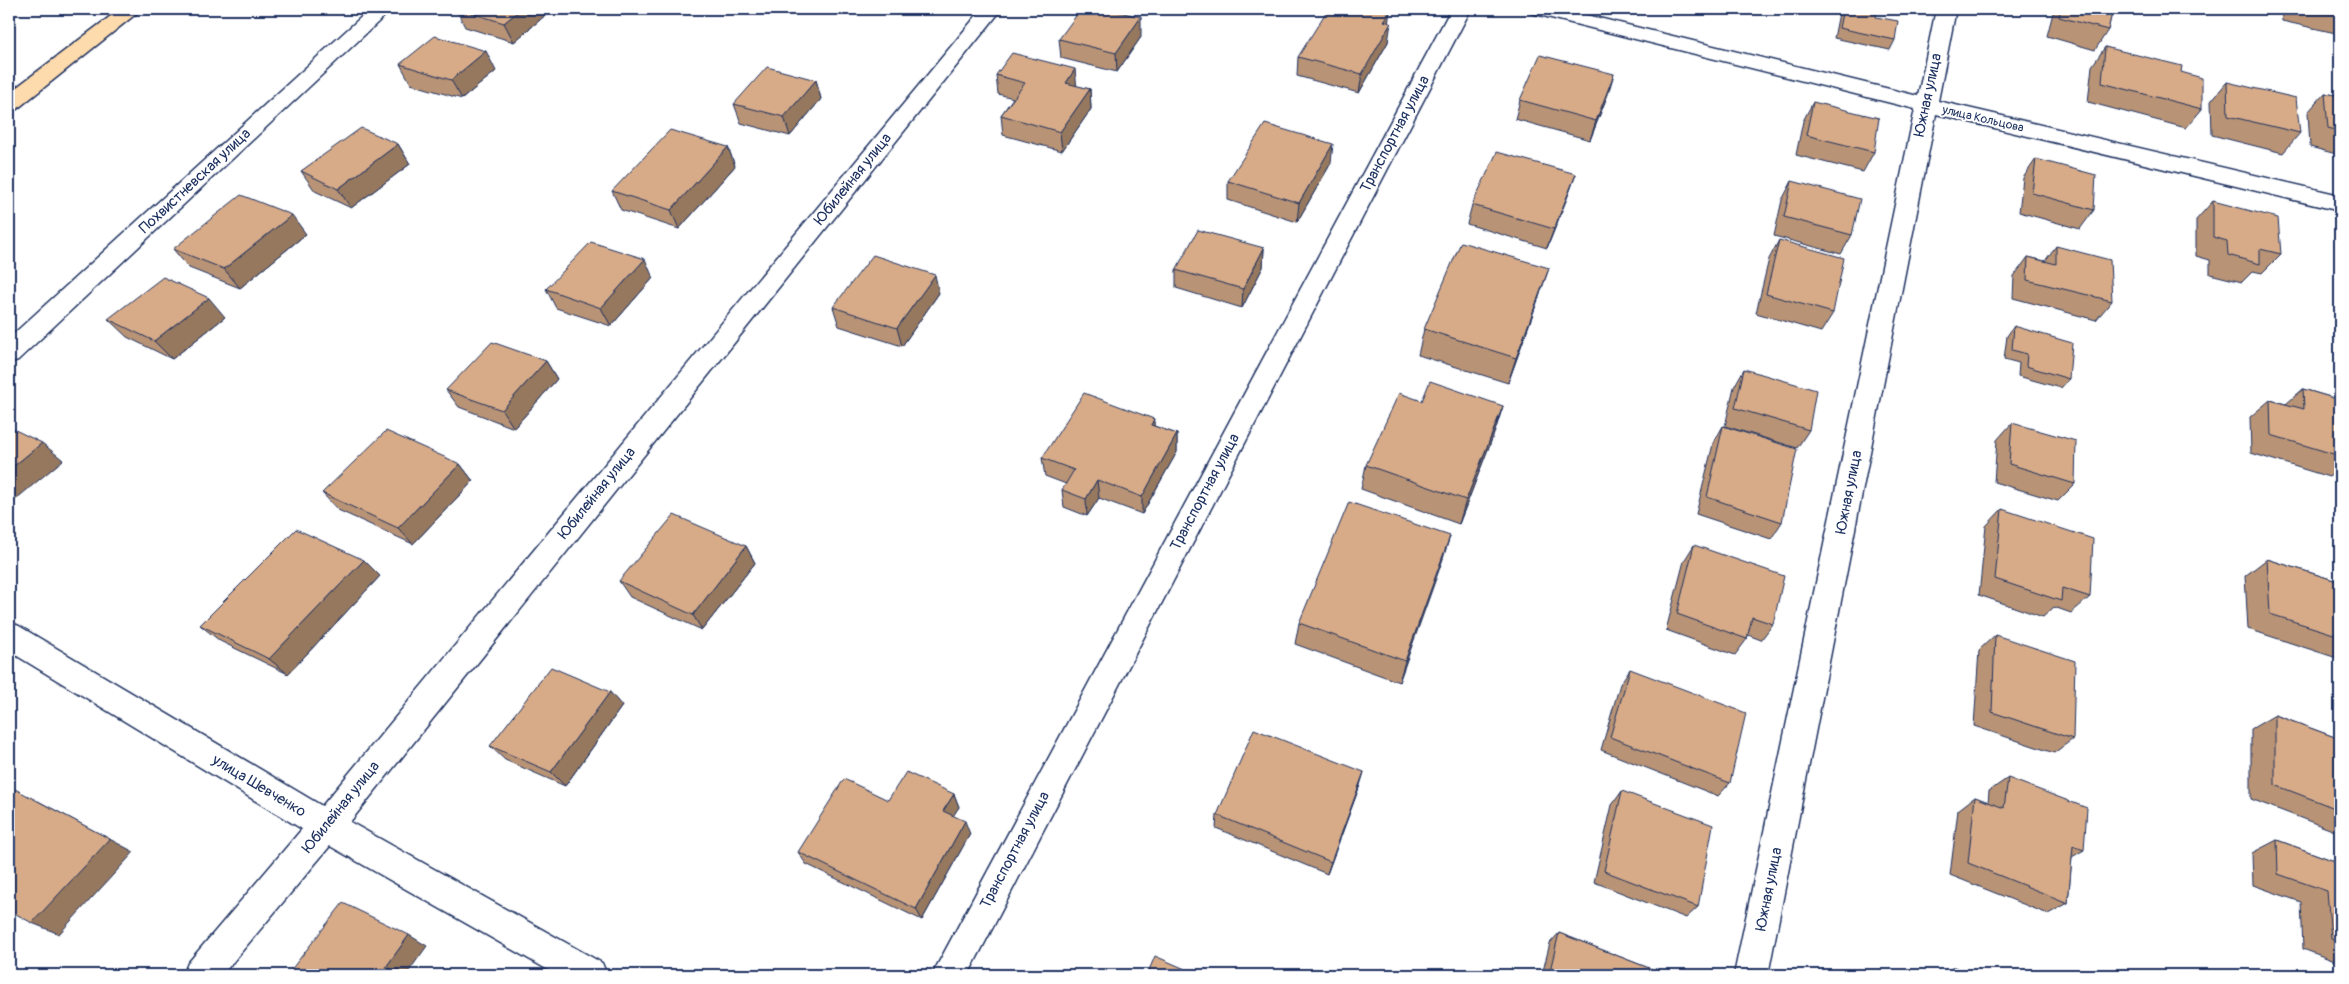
<svg xmlns="http://www.w3.org/2000/svg" width="2349" height="984" font-family="Pangolin,sans-serif">
<rect width="100%" height="100%" fill="#fff"/>
<filter id="ink" filterUnits="userSpaceOnUse"><feTurbulence type="fractalNoise" baseFrequency=".02" numOctaves="2"/><feDisplacementMap in="SourceGraphic" scale="10" xChannelSelector="R" yChannelSelector="G"/><feConvolveMatrix kernelMatrix="1 2 1 2 8 2 1 2 1" color-interpolation-filters="sRGB"/></filter>
<g filter="url(#ink)">
<g fill="none" stroke-linecap="round" stroke-linejoin="round">
<g stroke="#1b2f5e" stroke-width="3">
<path id="minor" d="M370 9H392L18 360 9 363V338Z
M982 9H1002L350 822 602 963 607 975H557L330 846 222 975H183L188 963 302 829 9 651V622L19 626 322 806Z
M1451 9H1471L968 975H932Z
M1528 9H1562L1918 96 1936 9H1956L1938 101 2340 195V211L1936 114 1768 975H1734L1915 109 1531 13Z"/>
</g>
<g stroke="#1b2f5e" stroke-width="3">
<path id="major" d="M120 9H142L17 109 9 111V93Z"/>
</g>
<use href="#minor" fill="#fff" fill-rule="evenodd"/>
<use href="#major" fill="#fedbac" fill-rule="evenodd"/>
</g>
<path fill="#b99375" stroke="#1b2f5e" d="M456 9H546L548 13 514 42 465 27Z
M1841 9H1869L1895 40 1890 50 1834 38 1839 13Z
M2054 9H2113L2108 30 2095 50 2047 36Z
M2281 9H2340V34L2282 21Z
M1388 22V42L1359 93 1297 76 1298 57Z
M1141 37 1117 72 1061 58 1059 39Z
M2105 47 2181 72 2202 109 2186 128 2088 102 2092 66Z
M400 64 496 71 462 99 411 84Z
M996 75 1077 86 1090 89 1091 109 1062 151 1003 135 1001 115 1013 98 998 94Z
M816 80 821 99 790 136 741 123 734 104Z
M2227 82 2300 133 2283 153 2212 135 2211 101Z
M2325 93 2340 96V155L2310 147 2308 112Z
M1608 94 1590 140 1515 119 1520 100Z
M1813 102 1874 152 1863 172 1796 155 1803 121Z
M398 144 410 164 351 208 315 191 301 171Z
M728 147 735 166 679 229 621 210 612 191Z
M2036 159 2094 210 2080 229 2019 212 2023 178Z
M1331 163 1297 222 1228 200V181Z
M1576 174 1569 193 1547 248 1467 224 1472 205Z
M1792 181 1852 235 1841 254 1774 236 1782 200Z
M2213 201 2281 254 2262 273 2253 271 2242 282 2210 274V260L2196 256V220Z
M306 234 240 288 189 268 173 249Z
M1779 240 1833 313 1821 332 1756 313 1769 259Z
M2056 246 2112 301 2096 320 2013 298 2014 276 2028 257 2045 261Z
M1264 248 1263 267 1242 308 1176 288V270Z
M2340 252V285L2338 255Z
M653 278 611 326 556 308 546 289Z
M939 293 902 346 839 326 833 307Z
M1540 294 1508 383 1418 355 1424 329Z
M225 317 172 359 127 337 108 319Z
M2014 326 2069 379 2061 388 2018 376 2019 363 2004 359 2007 336Z
M546 361 557 379 514 428 459 407 446 390Z
M1744 369 1809 430 1797 448 1725 426 1734 387Z
M2303 389 2340 400V468L2329 477 2251 453 2250 417 2270 400 2286 404Z
M1503 406 1495 431 1459 524 1361 489 1366 465Z
M2012 423 2075 484 2058 501 1994 482 1997 440Z
M1154 426 1177 434V452L1142 514 1099 498 1087 516 1064 507 1062 490 1066 484 1045 476 1042 458Z
M1723 426 1782 522 1771 539 1696 514 1713 444Z
M460 464 473 481 413 544 338 510 322 493Z
M2002 509 2090 597 2071 613 2054 607 2043 617 1979 595 1986 526Z
M1450 536 1399 682 1295 644 1299 623Z
M1694 545 1773 624 1761 640 1748 635 1747 639 1735 655 1666 630 1684 561Z
M746 546 755 563 702 630 630 597 619 581Z
M2267 559 2340 582V659L2248 629 2245 576Z
M380 576 288 674 220 641 200 625Z
M1995 635 2073 739 2054 753 1974 726 1979 650Z
M1630 669 1730 783 1718 796 1601 750 1620 684Z
M622 706 565 786 505 760 490 746Z
M2275 715 2340 739V833L2251 799V729Z
M1364 772 1360 785 1327 874 1216 828 1217 815Z
M2008 778 2084 850 2072 857 2068 903 2048 914 1950 875 1958 810 1975 797 1988 802 1989 791Z
M1622 791 1698 907 1686 918 1594 882 1612 805Z
M954 794 959 807 953 815 970 834 922 920 806 864 798 852 888 800Z
M2277 840 2340 863V963L2303 949 2301 902 2253 885 2252 853Z
M1559 933 1667 975H1542L1550 943Z
M1954 967 1973 975H1938Z"/>
<path fill="#96785f" stroke="#1b2f5e" d="M521 9H546L548 13 514 42 504 23Z
M1390 12 1387 30 1391 23 1388 42 1359 93 1362 74 1384 21Z
M1141 17V37L1117 72 1116 53Z
M486 51 496 71 462 99 451 80Z
M1075 69 1077 89 1066 83Z
M1614 74 1608 94 1590 140 1596 121Z
M816 80 821 99 790 136 784 117Z
M1090 89 1091 109 1062 151 1060 132Z
M398 144 410 164 351 208 338 189Z
M1333 144 1331 163 1297 222 1299 203Z
M728 147 735 166 679 229 671 210Z
M1576 174 1569 193 1547 248 1554 229Z
M292 215 306 234 240 288 224 269Z
M1264 248 1263 267 1242 308 1243 289Z
M645 259 653 278 611 326 601 308Z
M1549 268 1540 294 1508 383 1516 358Z
M935 275 939 293 902 346 897 328Z
M209 298 225 317 172 359 154 341Z
M546 361 557 379 514 428 502 410Z
M1503 406 1495 431 1459 524 1466 500Z
M1154 419 1155 437 1151 425Z
M1177 434V452L1142 514V497Z
M42 443 63 460 10 504 9 503V470Z
M460 464 473 481 413 544 398 528Z
M1097 480 1099 498 1087 516 1086 499Z
M1450 536 1443 559 1399 682 1405 661Z
M746 546 755 563 702 630 693 615Z
M364 560 380 576 288 674 269 659Z
M610 692 622 706 565 786 551 772Z
M1364 772 1360 785 1327 874 1331 862Z
M954 794 959 807 948 824 943 811Z
M38 801 134 852 59 934 32 923Z
M965 821 970 834 922 920 916 909Z
M409 935 427 946 406 975H402L386 967Z"/>
<path fill="#d7ab88" stroke="#1b2f5e" d="M458 9H521L504 23Z
M1081 9H1106L1141 17 1116 53 1059 39Z
M1328 9H1377L1390 12 1384 21 1391 23 1362 74 1298 57Z
M1843 9H1869L1877 10 1876 17 1898 21 1895 40 1839 28Z
M2061 9H2113L2108 30 2059 17Z
M2331 9H2340V11Z
M435 36 486 51 451 80 400 64Z
M2105 47 2182 66 2181 72 2202 78V109L2102 83Z
M1012 53 1075 69 1066 83 1090 89 1060 132 1001 115 1025 83 996 75Z
M1540 55 1614 74 1596 121 1520 100Z
M767 67 816 80 784 117 734 104Z
M2227 82 2296 98 2300 133 2228 116Z
M2325 93 2340 96V131L2328 128Z
M1813 102 1879 118 1874 152 1806 135Z
M1265 124 1333 144 1299 203 1228 181Z
M361 128 398 144 338 189 301 171Z
M670 130 728 147 671 210 612 191Z
M1497 152 1576 174 1554 229 1472 205Z
M2036 159 2096 175 2094 210 2032 193Z
M1792 181 1860 199 1852 235 1784 217Z
M241 195 292 215 224 269 173 249Z
M2213 201 2278 218 2281 254 2260 249V264L2228 255 2227 241 2213 237Z
M1198 230 1264 248 1243 289 1176 270Z
M1779 240 1844 258 1833 313 1766 294Z
M591 242 645 259 601 308 546 289Z
M1461 242 1549 268 1516 358 1424 329Z
M2056 246 2110 260 2112 301 2027 280 2028 257 2056 264Z
M873 255 935 275 897 328 833 307Z
M163 277 209 298 154 341 108 319Z
M2014 326 2072 343 2069 379 2026 366 2027 354 2012 350Z
M492 342 546 361 502 410 446 390Z
M1744 369 1816 390 1809 430 1735 408Z
M1430 381 1503 406 1466 500 1366 465 1399 393 1422 401Z
M2303 389 2340 400V456L2271 435 2270 400 2304 409Z
M1084 393 1154 419 1151 425 1177 434 1142 497 1097 480 1086 499 1062 490 1074 470 1042 458Z
M2012 423 2076 441 2075 484 2009 464Z
M1723 426 1797 449 1782 522 1707 497Z
M9 427 42 443 9 470Z
M386 431 460 464 398 528 322 493Z
M1349 502 1450 536 1405 661 1299 623Z
M2002 509 2093 539 2090 597 2062 588 2061 601 1995 579Z
M674 515 746 546 693 615 619 581Z
M296 529 364 560 269 659 200 625Z
M1694 545 1784 576 1773 624 1752 617 1747 639 1677 614Z
M2267 559 2340 582V636L2270 614Z
M1995 635 2075 661 2073 739 1992 712Z
M551 667 610 692 551 772 490 746Z
M1630 669 1746 713 1730 783 1610 737Z
M2275 715 2340 739V810L2275 785Z
M1254 729 1364 772 1331 862 1217 815Z
M906 772 954 794 943 811 965 821 916 909 798 852 844 779 888 800Z
M2008 778 2087 808 2084 850 2073 846 2068 903 1968 863 1975 797 2004 808Z
M13 788 110 839 32 923 9 910V792Z
M1622 791 1713 825 1698 907 1604 871Z
M2277 840 2340 863V942L2331 938 2327 891 2278 874Z
M343 903 409 935 386 967 403 975H287Z
M1559 933 1667 975H1549Z
M1155 956 1199 975H1147Z
M1954 967 1973 975H1953Z"/>
</g>
<g text-anchor="middle" dominant-baseline="central" stroke-width="4" stroke-linejoin="round" paint-order="stroke">
<g font-size="12" fill="#1b2f5e" stroke="#fff">
<text transform="translate(1983 119) rotate(13)">улица Кольцова</text>
</g>
<g font-size="15" fill="#1b2f5e" stroke="#fff">
<text transform="translate(1928 95) rotate(-78)">Южная улица</text>
<text transform="translate(1395 134) rotate(-62)">Транспортная улица</text>
<text transform="translate(853 179) rotate(-51)">Юбилейная улица</text>
<text transform="translate(195 181) rotate(-43)">Похвистневская улица</text>
<text transform="translate(1205 492) rotate(-62)">Транспортная улица</text>
<text transform="translate(1849 492) rotate(-79)">Южная улица</text>
<text transform="translate(597 493) rotate(-51)">Юбилейная улица</text>
<text transform="translate(259 786) rotate(31)">улица Шевченко</text>
<text transform="translate(341 807) rotate(-51)">Юбилейная улица</text>
<text transform="translate(1015 850) rotate(-62)">Транспортная улица</text>
<text transform="translate(1769 889) rotate(-79)">Южная улица</text>
</g>
</g>
<rect width="2349" height="984" fill="none" stroke="#fff" stroke-width="30"/>
<rect x="15" y="15" width="2319" height="954" fill="none" stroke="#1b2f5e" stroke-width="2" filter="url(#ink)"/>
</svg>
